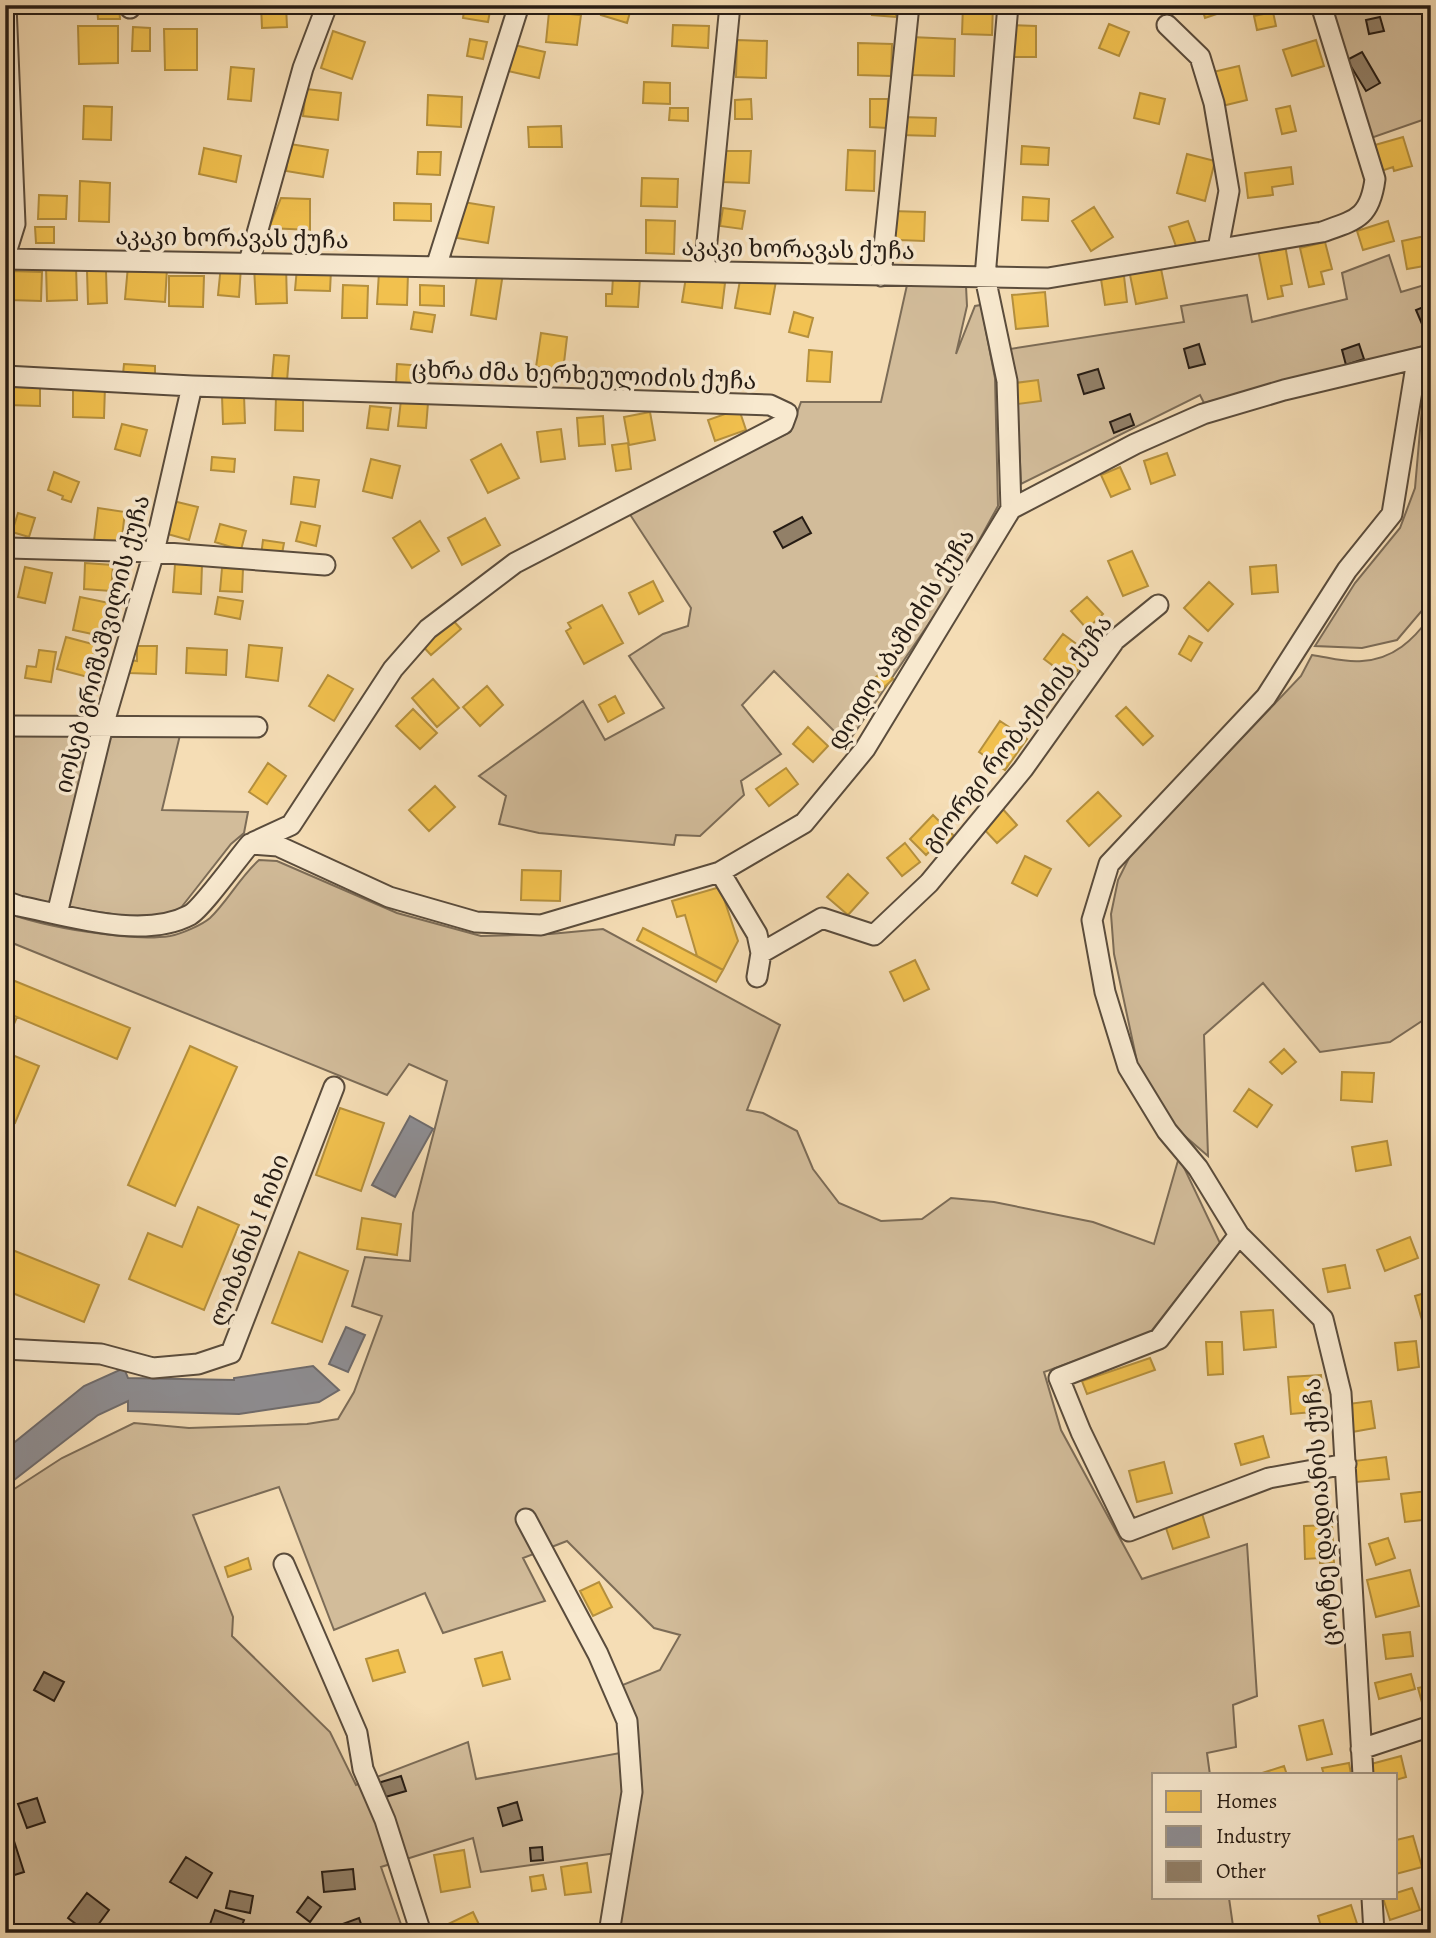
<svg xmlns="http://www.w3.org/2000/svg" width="1436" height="1938" font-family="Alegreya,'Noto Serif Georgian',serif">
<rect width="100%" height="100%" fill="#f5ddb5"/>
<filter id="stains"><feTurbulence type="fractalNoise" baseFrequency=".00286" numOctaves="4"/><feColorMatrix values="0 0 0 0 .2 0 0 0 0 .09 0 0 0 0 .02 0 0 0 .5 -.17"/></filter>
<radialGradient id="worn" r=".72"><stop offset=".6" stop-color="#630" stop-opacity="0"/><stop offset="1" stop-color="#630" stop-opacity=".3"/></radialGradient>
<path fill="#d2bc9a" stroke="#7c6c57" stroke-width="2" fill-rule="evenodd" d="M1359 5H1431V117L1371 138 1332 12Z
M1389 255 1401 292 1431 283V344L1204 403 1200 395 1021 484 1016 376 1010 349 1184 322 1181 306 1247 295 1252 322 1347 299 1342 273Z
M907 285 966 286 967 306 956 354 975 306 981 305 995 378 998 506 953 588 847 744 774 671 742 705 781 754 741 781 744 795 700 836 676 835 674 845 539 833 499 824 506 796 479 776 583 701 605 740 664 708 629 656 663 634 688 626 691 608 629 513 790 432 801 402H881Z
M1431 371V600L1397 640 1362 648 1315 646 1355 583 1400 528 1415 488 1425 373Z
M1431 616V1021L1428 1017 1390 1042 1320 1052 1263 983 1204 1035 1208 1156 1172 1125 1139 1071 1114 954 1111 914 1118 880 1130 856 1301 676 1312 655C1327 657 1346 663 1362 661 1394 659 1413 640 1431 616Z
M5 731 180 735 162 810 248 812 244 833 231 844 180 909 160 915 124 916 68 907 5 893Z
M259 860 277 861 397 913 481 936 550 934 603 929 780 1025 747 1110 763 1113 797 1131 813 1169 839 1203 881 1221 922 1219 951 1198 994 1202 1093 1222 1154 1244 1179 1157 1220 1243 1149 1334 1044 1372 1061 1430 1142 1579 1247 1544 1257 1696 1233 1705 1236 1747 1207 1753 1210 1775H1154V1898H1229L1234 1933H619L631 1851 481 1872 473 1838 381 1867 404 1933H8L5 1929V1495L62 1458 134 1423 189 1428 307 1424 338 1419 354 1392 382 1316 352 1306 365 1257 410 1261 413 1213 447 1081 409 1064 387 1095 5 940V912C43 927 131 942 170 936 181 934 202 925 210 918 227 902 240 877 259 860ZM279 1487 334 1630 425 1593 443 1633 545 1601 523 1558 567 1541 654 1628 680 1635 660 1670 620 1686 637 1750 476 1779 468 1742 356 1785 330 1732 232 1636 233 1617 193 1515Z"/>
<path fill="#f2c14e" stroke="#b5903d" stroke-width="2" d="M97 5H119L120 19H98Z
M261 5H286L287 27 262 28Z
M465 5H499L498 12 490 11 488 22 463 18Z
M604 5H632L627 23 601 15Z
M873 5H897L896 17 872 15Z
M963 5H993L992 35 962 34Z
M1201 5H1227L1229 10 1205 18Z
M549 12 581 15 577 45 546 42Z
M1273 12 1276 26 1257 30 1254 16Z
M1109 24 1129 32 1119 56 1099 48Z
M673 25 709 26 708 48 672 46Z
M1011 25 1036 26V57H1011Z
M78 26H118V63L79 64Z
M133 27 150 28V51H132Z
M164 29H197V70H165Z
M333 31 365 42 352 79 321 68Z
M911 37 955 39 954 76 910 75Z
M470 39 487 42 483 59 467 56Z
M737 40 767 41 766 78 736 77Z
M1316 40 1324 66 1292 76 1283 50Z
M858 43 892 44 891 76 858 75Z
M510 44 545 52 539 78 504 70Z
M1239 66 1247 100 1222 106 1213 72Z
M231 67 254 69 251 101 228 99Z
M644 82 670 83V104L643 103Z
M306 89 341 93 338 120 303 116Z
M1140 93 1165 99 1159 124 1134 118Z
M428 95 462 97 461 127 427 125Z
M751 99 752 119H735V100Z
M870 99H888L887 128 870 127Z
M84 106 112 107 111 140 83 139Z
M1290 106 1296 131 1282 134 1276 109Z
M670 108H688V121L669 120Z
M901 117 936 118 935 136 900 135Z
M561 126 562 147H529L528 127Z
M1403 137 1412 166 1394 171 1393 167 1375 173 1368 147Z
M290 144 328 150 323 177 286 171Z
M1022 146 1049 148 1048 165 1021 164Z
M204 148 241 156 236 182 199 174Z
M848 150 875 151 874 191 846 190Z
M725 151H751L749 183 723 182Z
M418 152H441L440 175 417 174Z
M1187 154 1215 161 1205 201 1177 193Z
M1291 167 1293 184 1272 187 1273 195 1248 198 1245 173Z
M642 178 678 179 677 207 641 206Z
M80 181 110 183 109 222 79 221Z
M39 195 67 196 66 219H38Z
M1023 197 1049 199 1048 221 1022 220Z
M281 198 310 199V230L269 228Z
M463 202 494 207 488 243 457 238Z
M394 203 431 204V221L394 220Z
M1094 207 1113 237 1091 251 1072 221Z
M723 208 745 211 742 229 720 226Z
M891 211 925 212 924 241 900 240V247H890Z
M646 220 675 221 674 254 646 253Z
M1188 221 1196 243 1177 249 1169 227Z
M1388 221 1394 241 1363 250 1357 231Z
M35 227H54V243H36Z
M1425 236 1430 265 1407 269 1402 241Z
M1325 242 1332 269 1321 272 1324 284 1309 287 1300 248Z
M1285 245 1292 284 1281 286 1283 296 1268 299 1258 250Z
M1160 264 1167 298 1136 304 1129 270Z
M221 265 241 267 239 297 218 295Z
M76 266 77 300 47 301 46 267Z
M128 266 167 269 165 302 125 299Z
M286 266 287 303 256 304 254 267Z
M297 268 331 270 330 291 295 290Z
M478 269 503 273 496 319 471 315Z
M11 271 42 272 41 301 10 300Z
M87 271H106L107 303 88 304Z
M379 272 408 273 407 305 377 304Z
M741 275 776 281 770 314 735 308Z
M169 276H204L203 307 169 306Z
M1124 276 1127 302 1105 305 1101 279Z
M613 277 640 278 638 307 606 306V294H612Z
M686 277 725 283 722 308 682 302Z
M343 285 368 286 367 318H342Z
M420 285 444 286V306L420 305Z
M1045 292 1048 326 1016 329 1012 295Z
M414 312 435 315 432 332 411 329Z
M794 312 813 318 808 337 789 332Z
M541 333 567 337 563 371 536 367Z
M809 350 832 352 830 382 807 381Z
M274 355 289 356 287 381 272 379Z
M124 364 155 366V375L123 374Z
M397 364 423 366 422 385 396 384Z
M1038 380 1041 401 1018 404 1015 383Z
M73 385 105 386 104 418 73 417Z
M9 387 40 388V406L8 405Z
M244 395 245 423 223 424 222 396Z
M276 397 303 398V431L275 430Z
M401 400 428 403 426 428 398 426Z
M370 406 391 408 388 430 367 428Z
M739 409 746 430 715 441 708 420Z
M650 412 655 440 629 445 624 417Z
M603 416 605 444 579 446 577 418Z
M122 424 147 430 140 456 115 449Z
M561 429 565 459 541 462 537 432Z
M628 443 631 469 616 471 612 445Z
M501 444 519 478 488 493 471 460Z
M1167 453 1175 475 1151 484 1144 461Z
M212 457 235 459 234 472 211 470Z
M371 459 400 466 392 498 363 491Z
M1120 467 1130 489 1111 497 1101 475Z
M54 472 79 482 71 502 62 499 63 496 48 490Z
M294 477 319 480 315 507 291 504Z
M173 501 198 507 189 540 164 533Z
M98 508 125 512 121 545 94 541Z
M18 513 35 518 29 537 12 532Z
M485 518 500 545 462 565 448 538Z
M420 521 439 551 412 568 393 538Z
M301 522 320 526 316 546 296 541Z
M220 524 246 531 241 550 215 542Z
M263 540 284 543 281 559 261 556Z
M1132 551 1148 586 1123 596 1108 561Z
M85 563 113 565 111 591 84 589Z
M175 564 202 565 201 594 173 592Z
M1276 565 1278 592 1252 594 1250 567Z
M25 567 52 573 45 603 18 597Z
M222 568 243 569 242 592 220 591Z
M653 581 663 601 639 614 629 593Z
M1209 582 1233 604 1208 631 1184 608Z
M80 597 109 603 102 636 73 630Z
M218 597 243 601 240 619 215 614Z
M1087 597 1103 614 1087 629 1071 611Z
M602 605 623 643 584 664 566 631 571 628 568 623Z
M449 616 461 629 431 655 419 642Z
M1063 634 1090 654 1071 679 1044 659Z
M1189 636 1202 643 1191 661 1179 654Z
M66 637 96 645 88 677 57 669Z
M249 645 282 648 278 681 246 677Z
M137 646H157L156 674 129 673 130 660 137 661Z
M187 648 227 650 226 675 186 673Z
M39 650 56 652 51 682 25 678 27 666 36 667Z
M884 670 893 679 879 692 870 682Z
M328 675 353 689 334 721 309 706Z
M433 679 459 708 437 727 412 698Z
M487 686 503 705 480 726 463 707Z
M615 696 624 713 608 722 599 705Z
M1126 707 1153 736 1143 745 1116 716Z
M413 709 437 733 420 749 396 726Z
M1000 721 1027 739 1005 770 979 752Z
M808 727 828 746 813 762 793 744Z
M268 763 286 776 267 804 249 792Z
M786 768 798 784 769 806 756 789Z
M435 786 455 807 429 831 409 810Z
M1098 792 1121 816 1089 846 1067 821Z
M1001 807 1017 825 997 843 981 826Z
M933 815 954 836 942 848 938 843 926 855 910 839Z
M905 843 920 862 902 876 887 858Z
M1025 856 1051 869 1037 896 1012 883Z
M522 870 561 871 560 901 521 900Z
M848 874 868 893 848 915 827 897Z
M720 887 738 941 723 970 697 956 685 915 677 917 672 901Z
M643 928 723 970 716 982 637 940Z
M915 960 929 989 904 1001 890 972Z
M5 977 130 1028 117 1059 5 1012Z
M5 1012 17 1017 5 1045Z
M190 1046 237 1067 175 1206 128 1185Z
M1284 1049 1296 1062 1282 1074 1270 1062Z
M5 1052 39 1066 15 1123 5 1119Z
M1342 1072 1374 1073 1372 1102 1341 1100Z
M1249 1089 1272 1105 1257 1127 1234 1111Z
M340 1108 384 1123 361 1191 316 1175Z
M1387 1141 1391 1165 1356 1171 1352 1147Z
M198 1207 239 1225 204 1310 129 1279 148 1233 182 1247Z
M362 1218 401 1224 397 1255 357 1249Z
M1410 1237 1418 1258 1385 1271 1377 1250Z
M5 1247 99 1285 84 1322 5 1290Z
M299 1252 348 1271 322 1342 272 1323Z
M1345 1265 1350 1288 1328 1292 1323 1269Z
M1431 1291V1333L1426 1334 1415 1296Z
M1273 1310 1276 1347 1244 1350 1241 1312Z
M1416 1341 1419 1367 1398 1370 1395 1343Z
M1206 1342H1222L1223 1374 1208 1375Z
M1150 1358 1155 1370 1087 1394 1082 1381Z
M1321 1375 1324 1411 1291 1414 1288 1377Z
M1371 1401 1375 1428 1352 1432 1348 1404Z
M1263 1436 1269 1457 1241 1465 1235 1444Z
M1386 1457 1389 1479 1356 1482 1354 1461Z
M1164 1462 1172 1493 1137 1502 1129 1471Z
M1428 1491 1431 1519 1405 1522 1401 1494Z
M1201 1510 1209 1537 1173 1549 1164 1522Z
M1332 1525 1334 1563H1320V1558L1305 1559 1304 1526Z
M1388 1538 1395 1558 1376 1565 1369 1544Z
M248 1558 251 1569 228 1577 225 1567Z
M1410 1570 1419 1606 1376 1617 1367 1580Z
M599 1582 612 1607 593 1616 580 1591Z
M1410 1632 1413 1656 1386 1659 1383 1635Z
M398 1650 405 1672 373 1681 366 1659Z
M502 1652 510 1679 483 1686 475 1659Z
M1411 1674 1415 1689 1379 1699 1375 1683Z
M1431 1685V1716L1426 1717 1418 1688Z
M1323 1720 1332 1754 1307 1760 1299 1726Z
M1401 1756 1406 1777 1396 1780V1775H1374L1371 1764Z
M1349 1763 1351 1774 1324 1775 1322 1768Z
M1284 1766 1287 1775H1256Z
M1413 1836 1422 1867 1396 1874V1840Z
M464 1850 470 1887 441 1892 434 1855Z
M587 1863 591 1892 565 1895 561 1867Z
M543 1875 546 1889 532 1891 530 1877Z
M1412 1888 1420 1910 1390 1920 1383 1898H1396V1893Z
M1351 1905 1360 1933H1323L1318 1916Z
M473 1912 483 1933H447L444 1926Z"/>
<path fill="#8d8d92" stroke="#6e6b6c" stroke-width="2" d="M410 1116 433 1129 395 1197 372 1185Z
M346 1327 365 1335 348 1372 329 1364Z
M313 1366 339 1390 319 1402 239 1414 128 1411V1401L98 1415 5 1487V1450L84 1386 124 1368 128 1378 234 1380V1378Z"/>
<path fill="#928068" stroke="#261c14" stroke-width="2" d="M1380 17 1384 31 1369 34 1366 20Z
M1362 52 1380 83 1366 91 1347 60Z
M1431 304V337L1428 338 1416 310Z
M1199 344 1205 364 1189 368 1184 349Z
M1359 344 1364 359 1346 365 1342 350Z
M1098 369 1104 388 1084 394 1078 375Z
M1130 414 1134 425 1114 433 1110 422Z
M802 517 811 533 783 548 774 532Z
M44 1672 64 1682 54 1701 34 1690Z
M401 1776 406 1791 382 1798 378 1783Z
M37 1798 45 1822 27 1828 18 1804Z
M517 1802 522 1820 503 1826 498 1808Z
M14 1841 24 1872 5 1878V1844Z
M542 1847 543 1860 531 1861 530 1848Z
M186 1857 212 1873 197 1898 170 1882Z
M353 1869 355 1889 324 1892 322 1872Z
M230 1891 253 1896 250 1913 226 1908Z
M87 1893 109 1910 92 1933H88L68 1918Z
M308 1897 321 1907 310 1922 297 1912Z
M215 1910 244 1920 239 1933H207Z
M359 1918 364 1933H327L326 1930Z"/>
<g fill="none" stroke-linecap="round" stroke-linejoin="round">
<g stroke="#5a4c3c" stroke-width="23">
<path id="minor" d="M130 5V8
M1008 5 985 277 1007 381 1011 509
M1167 25 1200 57 1214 103 1229 191 1218 249
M5 256 15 224 6 5
M5 259 1048 278 1322 232C1356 220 1370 218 1375 179L1321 5
M249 262 303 68 327 5
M436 267 519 5
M704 272 730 5
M881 276 909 5
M5 376 192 386 770 405 787 413 783 424 515 563 428 629 393 669 291 825 254 842
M8 548 154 552 325 565
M5 726 257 727
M720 872 757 934 761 953
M5 901 19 906C69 916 143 940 190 915 202 908 238 858 250 844L278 846 389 897 476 922 541 925 720 872 804 823 865 749 1011 509 1135 444 1203 414 1284 390 1431 355
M57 914 103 726 154 552 192 386
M757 977 761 953 822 918 874 935 929 883 1023 769 1115 640 1158 605
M1239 1235 1159 1339 1059 1378 1081 1432 1129 1531 1269 1478 1346 1464
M5 1349 101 1354 153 1368 198 1364 231 1353 334 1087
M526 1519 598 1654 627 1721 632 1792 609 1933
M284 1564 357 1733 363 1769 385 1820 421 1933
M1361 1749 1431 1726
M1363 1775 1341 1393 1323 1319 1239 1235 1198 1168 1167 1131 1128 1067 1105 992 1092 920 1109 864 1266 697 1347 570 1392 514 1417 360
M1372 1898 1374 1933"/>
</g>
<use href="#minor" stroke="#f8e9cf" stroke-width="19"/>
</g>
<g text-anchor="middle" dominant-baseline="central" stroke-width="7" stroke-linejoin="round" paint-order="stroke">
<g font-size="24" fill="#261c14" stroke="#f8e9cf">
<text transform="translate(232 238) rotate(1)">აკაკი ხორავას ქუჩა</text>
<text transform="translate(798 249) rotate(1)">აკაკი ხორავას ქუჩა</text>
<text transform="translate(584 375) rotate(2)">ცხრა ძმა ხერხეულიძის ქუჩა</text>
<text transform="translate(901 639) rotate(-58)">დოდო აბაშიძის ქუჩა</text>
<text transform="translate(102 644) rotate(-75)">იოსებ გრიშაშვილის ქუჩა</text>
<text transform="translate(1017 733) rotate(-52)">გიორგი რობაქიძის ქუჩა</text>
<text transform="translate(249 1240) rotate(-69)">ლიბანის I ჩიხი</text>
<text transform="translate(1321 1512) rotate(-94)">ცოტნე დადიანის ქუჩა</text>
</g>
</g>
<rect width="1436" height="1938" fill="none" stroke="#f5ddb5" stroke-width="28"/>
<rect x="7" y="7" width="1422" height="1924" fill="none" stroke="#261c14" stroke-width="3.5"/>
<rect x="14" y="14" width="1408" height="1910" fill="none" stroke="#261c14" stroke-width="2"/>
<rect x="1152" y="1773" width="245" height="126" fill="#f8e9cf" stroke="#a49784" stroke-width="2"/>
<rect x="1166" y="1791" width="35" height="21" fill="#f2c14e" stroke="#a49784" stroke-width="2"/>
<text x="1216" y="1808" font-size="21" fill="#261c14">Homes</text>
<rect x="1166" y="1826" width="35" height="21" fill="#8d8d92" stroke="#a49784" stroke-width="2"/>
<text x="1216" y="1843" font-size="21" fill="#261c14">Industry</text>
<rect x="1166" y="1861" width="35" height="21" fill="#928068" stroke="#a49784" stroke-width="2"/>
<text x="1216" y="1878" font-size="21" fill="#261c14">Other</text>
<rect width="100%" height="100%" filter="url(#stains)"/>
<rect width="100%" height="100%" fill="url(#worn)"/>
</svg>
